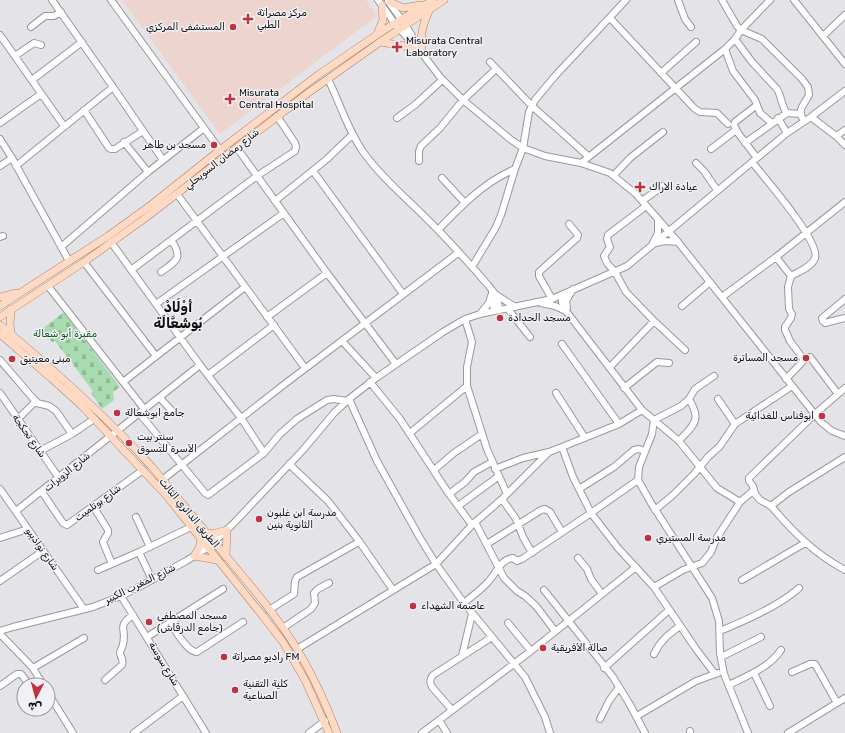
<svg xmlns="http://www.w3.org/2000/svg" width="845" height="733" font-family="Rubik,'Noto Naskh Arabic',sans-serif">
<defs>
<pattern id="cemetery-stones" width="16" height="16" patternUnits="userSpaceOnUse"><rect width="16" height="16" fill="#a9dbb1"/><path d="M2 7V4a2 2 0 0 1 4 0v3zM10 15v-3a2 2 0 0 1 4 0v3z" fill="#90bb97"/></pattern>
</defs>
<rect width="100%" height="100%" fill="#e4e4e8"/>
<path fill="#eed4ce" d="M122 0H366L377 16 220 134Z"/>
<path fill="url(#cemetery-stones)" d="M64 312 120 387 113 392 114 400 102 409 91 393 93 391 55 341 52 342 42 329Z"/>
<g fill="none" stroke-linecap="round" stroke-linejoin="round">
<g stroke="#99999d" stroke-width="8">
<path id="minor" d="M52 0 113 87 163 160
M111 0 220 150
M378 0 395 24 416 47
M678 0 685 19 691 27
M722 0 737 26 741 30 762 39 802 79 808 87 809 95C803 107 797 108 804 122
M794 0 845 64
M388 1 406 26 424 56 440 77 463 100 510 139 523 148 545 156 581 163 610 173 636 194 678 242 821 422 832 431 845 436
M610 18 694 108 700 112 717 113 728 124
M31 27 45 16H54L61 12
M0 35 64 126
M823 36 845 15
M735 39 752 62 777 89C782 97 781 106 787 113
M725 49 733 71 755 100 760 113 772 123
M15 56 34 43 41 45
M490 62 532 106 588 156
M661 73 696 42
M328 79C340 103 348 131 364 153 381 177 404 196 424 216 447 238 468 262 488 285L495 294 500 310
M32 80 82 42
M84 110 109 148 111 149H115L143 131
M811 117 836 136 845 145
M397 118 416 104 442 80
M778 118 787 133
M0 123 41 94
M836 136 845 130
M0 139 12 158 69 261
M124 142 148 172
M745 143 787 113 801 114
M237 148 327 273 396 364
M711 149 736 130
M757 158 738 133 734 125 735 122 757 105
M419 161V151L421 146 440 128 463 100 496 69
M752 162C763 176 821 242 815 258 812 267 798 272 791 276
M581 163 725 49 735 39 741 30 770 0
M696 163 704 171 717 190
M0 166 12 158
M16 166 113 87
M313 171 403 294
M614 175 630 158 663 132
M442 178 465 203
M177 194 305 368
M275 201 327 159 352 135
M642 201 663 186
M646 206 608 235 607 239 610 247 604 256 607 263 615 272 626 292 654 321 685 350
M438 230C461 206 484 182 515 169
M0 237 3 236
M111 242 200 365 241 418 264 453
M653 243 658 233V220
M656 243 665 241 678 242
M61 247 148 172 204 128
M776 257 791 276 788 287 789 309 792 314 791 318 785 327V330L790 341 804 360
M84 262 156 356
M472 267 496 227 501 215 515 169 523 148 529 112 535 100 555 76 626 0
M131 270 257 176 295 151 296 147 295 143 277 116
M161 272C176 261 184 258 171 240
M48 286 145 410
M492 293 494 311
M495 294 515 307
M562 295V302L566 311 642 410 654 420 652 434 639 467 638 480 651 503 712 598 719 621 720 653 724 674 748 733
M722 297 776 257 845 202
M552 299 539 276V272L577 238 578 235 569 224
M845 299 822 318 823 321 825 323 845 318
M541 303 555 306 566 311
M156 304 284 213
M682 306 710 282
M567 308 566 301 573 289
M508 309 530 337
M480 314 489 303 491 296
M267 317 327 273
M465 319 472 342 467 367V386L487 449 507 494
M342 341 376 378
M562 344 619 424
M0 360 37 403 49 406 56 411 72 434
M610 367 654 321
M208 375 274 325
M714 376 695 389 689 399 681 406 654 420 679 441 717 488 740 502 754 490
M786 379 806 358 810 357 838 394
M123 382 245 287
M370 382 400 419 447 491 472 525
M624 388 657 362 669 363
M0 393 59 478
M556 393 585 438
M160 398 172 411
M349 399 377 461 420 538 436 564 464 603 525 677 545 717 550 733
M718 399 735 424
M140 414 205 493 208 495 264 453 280 434 297 419 327 400 334 399 347 401
M18 419 36 401
M410 433 467 386
M679 441C694 424 702 421 689 399
M40 451 72 434 94 419
M845 457 789 492 771 506C793 532 815 554 845 570
M289 464 328 501 359 541 393 590
M495 469 523 458 549 452
M434 470 454 453 482 434
M162 480 286 383 458 253
M638 480 591 513 618 548 654 587 683 570 702 563 711 552 716 539 740 502
M0 489 84 609
M579 489 614 467 634 450 639 449 645 451
M42 492 63 523 67 525 143 470
M449 494 465 482 474 472 492 462
M502 499 516 519 523 537 532 553
M93 506 108 530V533L103 542 112 564
M458 506 499 476
M771 506 760 500 755 494 753 486 749 481V478L815 414 845 388
M655 510 674 494 694 474 708 457 720 446 735 424 792 386
M16 511 200 365
M136 517 150 547
M475 522 504 578 517 591 525 596 536 606 555 631
M0 538 28 529
M487 544 541 510 545 509 550 512 562 532
M139 552 152 580
M578 558 587 569 591 579 602 594
M98 570 139 552 191 527
M742 580 805 543
M0 581 43 551
M654 587 696 649 715 674
M544 590 613 677 629 703 645 733
M121 596 206 733
M464 603C472 596 481 590 488 582 496 574 500 559 513 558L517 561 522 559 591 513 573 477 562 447 619 424 642 410
M269 610 294 594 295 581 297 577 357 543
M170 623C176 631 187 652 197 652L243 622
M508 623 531 651
M283 628 311 609 315 603 314 593 318 589 329 583
M0 631 13 627 93 607 121 596 137 588 186 561 207 548 232 525 303 450 334 413 349 399 376 378 443 332 465 319 480 314 552 299 627 266 787 133 811 117 845 91
M720 631C742 622 782 604 799 588
M0 634 33 668 43 685
M147 637 223 589
M297 649 436 564 472 525 502 499 549 452 562 447
M654 654C660 641 669 634 680 626
M462 656 472 614
M721 657 761 637
M33 668 84 638
M604 668 669 610
M792 672 810 664H815L837 703
M754 673 770 706
M105 680 122 665C124 660 121 658 120 653 120 650 123 647 123 644 127 628 116 627 133 615
M729 685C747 676 770 667 781 650
M0 686 17 674H21L28 683 30 684 40 679
M48 693 73 733
M452 710 432 687C429 682 430 679 433 675L492 637
M637 716 696 681 718 673
M600 719 609 701 619 687
M439 720 447 733
M690 731V733
M134 733 183 696
M309 733 325 721
M422 733 531 651 636 567
M788 733 845 698"/>
</g>
<g stroke="#aa826a" stroke-width="8">
<path id="major" d="M390 2 403 8 421 5
M377 34 383 20 382 5
M380 42 405 46 421 53
M422 53C420 37 422 26 429 11
M0 297 16 293
M0 306 108 236 151 205 220 150 318 75 384 30 433 0
M0 317 84 262 144 219 308 93 380 42 444 0
M0 325C53 369 105 415 152 467 170 488 188 511 206 532 237 570 271 607 297 649 313 675 326 704 337 733
M11 333 10 324 11 309
M0 334 51 378 82 406 166 495 262 615 283 642 305 680 329 733
M206 533H216L227 530 226 557
M194 556 217 560
M194 556 199 548 201 539"/>
</g>
<use href="#minor" stroke="#fff" stroke-width="6"/>
<use href="#major" stroke="#fed9c3" stroke-width="7"/>
</g>
<g fill="#c23140" stroke="#f1f1f5" stroke-width="1.5">
<path d="M246 13h4v4h4v4h-4v4h-4v-4h-4v-4h4z"/>
<circle cx="233" cy="27" r="4"/>
<path d="M395 41h4v4h4v4h-4v4h-4v-4h-4v-4h4z"/>
<path d="M228 93h4v4h4v4h-4v4h-4v-4h-4v-4h4z"/>
<circle cx="214" cy="145" r="4"/>
<path d="M638 181h4v4h4v4h-4v4h-4v-4h-4v-4h4z"/>
<circle cx="500" cy="318" r="4"/>
<circle cx="806" cy="358" r="4"/>
<circle cx="12" cy="359" r="4"/>
<circle cx="117" cy="413" r="4"/>
<circle cx="822" cy="416" r="4"/>
<circle cx="129" cy="443" r="4"/>
<circle cx="259" cy="519" r="4"/>
<circle cx="648" cy="538" r="4"/>
<circle cx="413" cy="606" r="4"/>
<circle cx="149" cy="622" r="4"/>
<circle cx="543" cy="648" r="4"/>
<circle cx="224" cy="657" r="4"/>
<circle cx="235" cy="690" r="4"/>
</g>
<g text-anchor="middle" dominant-baseline="central" stroke-width="3" stroke-linejoin="round" paint-order="stroke">
<g font-size="10" fill="#0e0e0f" stroke="#f1f1f5" text-anchor="start">
<text x="257" y="13">مركز مصراتة<tspan x="257" dy="12">الطبي</tspan></text>
<text x="225" y="27" text-anchor="end">المستشفى المركزي</text>
<text x="406" y="41">Misurata Central<tspan x="406" dy="12">Laboratory</tspan></text>
<text x="239" y="93">Misurata<tspan x="239" dy="12">Central Hospital</tspan></text>
<text x="206" y="145" text-anchor="end">مسجد بن طاهر</text>
<text x="649" y="187">عيادة الاراك</text>
<text x="508" y="318">مسجد الحدادة</text>
<text x="798" y="358" text-anchor="end">مسجد المساترة</text>
<text x="20" y="359">مبنى معيتيق</text>
<text x="125" y="413">جامع ابوشعالة</text>
<text x="814" y="416" text-anchor="end">ابوفناس للغدائية</text>
<text x="137" y="437">سنتر بيت<tspan x="137" dy="12">الأسرة للتسوق</tspan></text>
<text x="267" y="513">مدرسة ابن غلبون<tspan x="267" dy="12">الثانوية بنين</tspan></text>
<text x="656" y="538">مدرسة المستيري</text>
<text x="421" y="606">عاصمة الشهداء</text>
<text x="157" y="616">مسجد المصطفى<tspan x="157" dy="12">(جامع الدرقاش)</tspan></text>
<text x="551" y="648">صالة الأفريقية</text>
<text x="232" y="657">راديو مصراتة FM</text>
<text x="243" y="684">كلية التقنية<tspan x="243" dy="12">الصناعية</tspan></text>
</g>
<g font-size="10" fill="#0e0e0f" stroke="#f1f1f5">
<text transform="translate(222 159) rotate(-38)">شارع رمضان السويحلي</text>
<text transform="translate(29 436) rotate(55)">شارع تجكجة</text>
<text transform="translate(67 472) rotate(-39)">شارع الزويرات</text>
<text transform="translate(98 503) rotate(-36)">شارع بوتلميت</text>
<text transform="translate(189 513) rotate(50)">الطريق الدائري الثالث</text>
<text transform="translate(42 549) rotate(55)">شارع نواذيبو</text>
<text transform="translate(140 584) rotate(-26)">شارع المغرب الكبير</text>
<text transform="translate(164 664) rotate(59)">شارع سوسة</text>
</g>
<g font-size="10" fill="#045422" stroke="#f1f1f5">
<text x="65" y="334">مقبرة أبو شعالة</text>
</g>
<g font-size="14" font-weight="bold" fill="#0e0e0f" stroke="#f1f1f5">
<text x="178" y="307">أَوْلَادْ<tspan x="178" dy="16">بُوشَعَّالَة</tspan></text>
</g>
</g>
<g transform="translate(36 697) rotate(186)"><circle r="19" fill="#f1f1f5" stroke="#969699"/>
<path d="M0-3L7 15L0 10L-7 15Z" fill="#c23140"/>
<text y="-6" font-size="11" font-weight="bold" text-anchor="middle" fill="#0e0e0f">ش</text>
</g>
</svg>
